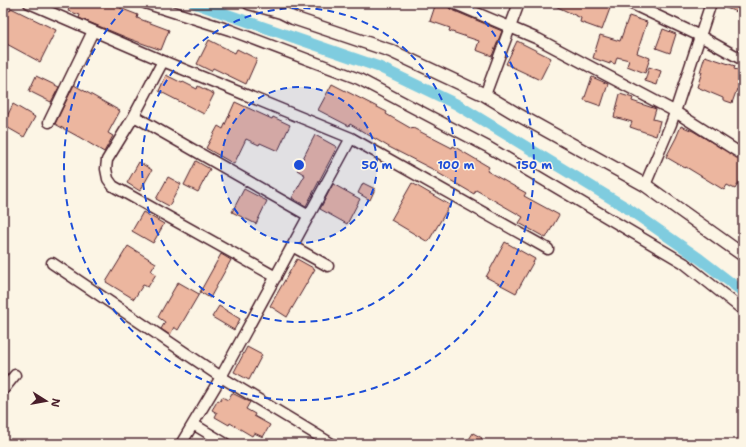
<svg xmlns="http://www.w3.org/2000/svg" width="746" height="447" font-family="'Shantell Sans',sans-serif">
<rect width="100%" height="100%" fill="#fcf5e5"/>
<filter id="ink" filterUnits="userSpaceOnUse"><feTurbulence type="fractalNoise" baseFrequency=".025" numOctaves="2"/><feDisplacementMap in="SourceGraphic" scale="8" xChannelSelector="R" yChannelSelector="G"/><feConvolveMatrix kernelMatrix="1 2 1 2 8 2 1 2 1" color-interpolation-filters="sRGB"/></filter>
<g filter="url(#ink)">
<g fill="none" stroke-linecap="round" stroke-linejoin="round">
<path stroke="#7fccdf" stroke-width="11" d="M194 3 379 67 456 104 627 208 700 259 743 292"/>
</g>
<path fill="#ecb69f" stroke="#4a1f2b" d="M71 3H94L102 6 103 3H122L120 8 138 15 137 18 169 30 161 50 130 39 79 18 80 15 68 11Z
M436 3 447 5 450 9 502 31 492 56 476 50 479 41 449 31 450 28 430 21Z
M549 3H612L602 30 580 22 581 18Z
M717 3H743V14L717 5Z
M3 7 10 11 11 8 56 30 40 62 3 42Z
M629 16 647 22 637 53 650 58 645 73 627 66 629 60 617 57 615 64 610 62V64L593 58 600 35 620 41Z
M663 29 676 34 670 53 656 48Z
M209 40 235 53 237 49 257 59 246 84 213 68 211 71 197 64Z
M517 41 551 58 540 80 506 64Z
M705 56 735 66 734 69 743 72V79L740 90 737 89 732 103 723 100V98L697 87 702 72H700Z
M649 67 661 71 657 85 645 81Z
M166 75 182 83 183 82 197 89 198 86 214 94 204 114 159 91Z
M36 76 59 87 51 102 29 91Z
M592 77 608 84 601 106 584 100Z
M332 84 387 112 386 114 412 129 413 128 452 148 453 146 489 167 487 171 526 193 524 196 559 215 546 238 519 223 523 217 476 190 474 194 438 173V172L389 147 350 124 349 126 318 110Z
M74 85 120 111 108 133 113 136 104 152 79 137 55 124Z
M620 94 633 98 632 101 656 109 653 119 660 121 656 136 630 127 632 122 614 117Z
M235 102 272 119 273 117 290 125 278 151 260 143 259 145 246 139 234 164 206 148 218 126 223 129Z
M13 104 35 117 24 137 3 125Z
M681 126 693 131 743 161V176L735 189 727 185 724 190 686 167 685 168 666 157 676 138Z
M315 135 337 147 306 206 292 198 305 175 297 170Z
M196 161 210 169 198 192 184 185Z
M139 162 152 170 140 191 127 183Z
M168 177 181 184 169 206 156 199Z
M363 183 375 189 370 200 358 193Z
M412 183 450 205 428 242 391 220Z
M333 184 360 199 347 224 320 209Z
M244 189 267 201 256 224 232 212Z
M143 212 164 224 153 243 132 231Z
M505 242 535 259 516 293 486 277Z
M128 246 156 263 151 271 156 274 148 287 143 285 134 299 106 282Z
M221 254 231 260 210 298 200 292Z
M297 259 315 269 287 317 270 306Z
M178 282 199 294 178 330 174 327 170 335 161 329 165 322 158 317Z
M219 306 240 319 234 330 212 317Z
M247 347 262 355 249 380 234 372Z
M232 393 250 402 246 409 255 414 254 416 270 425 263 437 254 433 252 436 230 423 229 425 215 417 217 413 212 410 218 400 220 401 222 397 228 400Z
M473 433 482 438 479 444H466Z"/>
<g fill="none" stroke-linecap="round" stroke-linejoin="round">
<g stroke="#4a1f2b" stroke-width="13">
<path id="minor" d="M29 3 163 61 351 138 221 377 332 444
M145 3 230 30 359 79 488 147 684 263 743 310
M453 3 538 39 674 111 743 155
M630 3 700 36 743 60
M281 12 286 3
M163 61 134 116 107 160 106 169 108 179 113 186 276 277
M485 95 519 3
M134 116 309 216
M49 122 93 31
M351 138 548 249
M645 185 671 124 711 3
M292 246 328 266
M52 263 221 377 181 444
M3 390 15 375
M193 424 226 444"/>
</g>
<g stroke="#4a1f2b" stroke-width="15">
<path id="tertiary" d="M249 3 281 12 293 18 391 51 485 95 515 113 645 185 743 255"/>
</g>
<use href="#minor" stroke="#fcf5e5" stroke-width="10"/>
<use href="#tertiary" stroke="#fcf5e5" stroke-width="12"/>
</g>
</g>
<circle cx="299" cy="165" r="78" fill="#1d4ed8" fill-opacity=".12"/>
<g fill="none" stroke="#1d4ed8" stroke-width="2" stroke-dasharray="7 5">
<circle cx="299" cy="165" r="78"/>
<circle cx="299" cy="165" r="157"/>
<path d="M469 3A235 235 0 1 1 129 3"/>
</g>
<circle cx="299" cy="165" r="6" fill="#1d4ed8" stroke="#fcf5e5" stroke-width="2"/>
<g font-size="12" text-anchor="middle" font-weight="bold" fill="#1d4ed8" stroke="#fcf5e5" stroke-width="3" stroke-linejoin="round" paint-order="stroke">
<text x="377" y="169">50 m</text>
<text x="456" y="169">100 m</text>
<text x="534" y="169">150 m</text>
</g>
<rect width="746" height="447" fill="none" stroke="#fcf5e5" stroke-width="16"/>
<rect x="8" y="8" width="730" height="431" fill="none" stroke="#4a1f2b" stroke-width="1.5" filter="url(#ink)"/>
<g transform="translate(46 401) rotate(101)" stroke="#fcf5e5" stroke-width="3" paint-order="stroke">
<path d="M0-3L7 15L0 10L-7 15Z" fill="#4a1f2b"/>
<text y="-6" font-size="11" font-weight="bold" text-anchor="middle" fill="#4a1f2b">N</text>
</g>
</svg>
